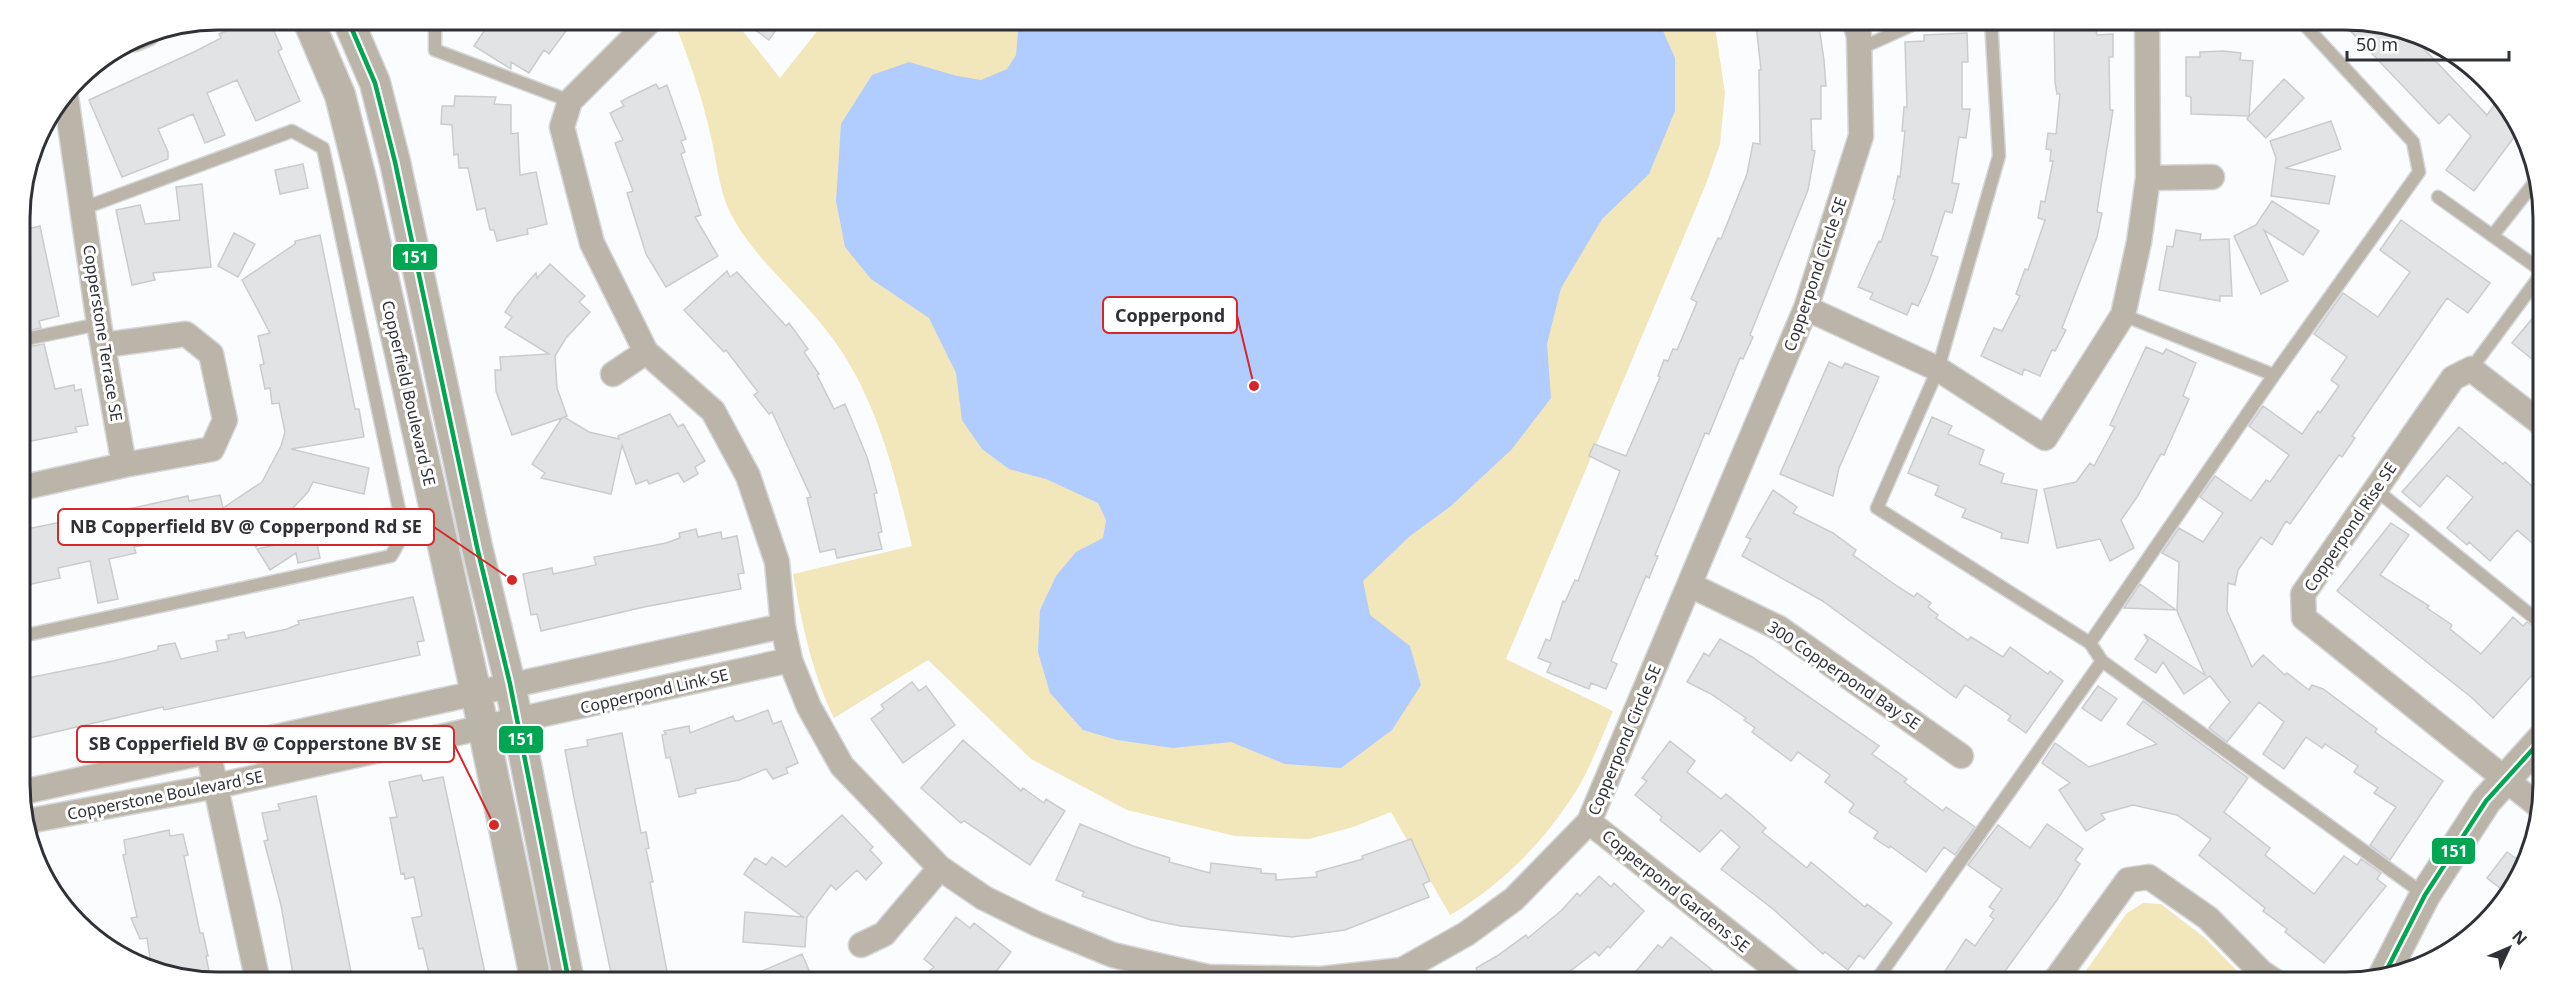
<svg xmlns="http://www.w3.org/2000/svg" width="2563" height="1002" font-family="'Noto Sans',sans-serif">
<rect width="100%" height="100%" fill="#fbfcfd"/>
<path fill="#f2e6bb" d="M673 20H734L780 78 826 20H1714L1725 93 1720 144 1706 184 1506 659 1613 711C1600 741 1588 775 1569 802 1538 848 1498 887 1450 915L1391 812 1353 827 1309 839 1235 836 1127 810 1031 759 928 660 834 718C812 673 802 624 793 574L912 546C895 474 877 399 833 339 801 294 751 258 728 208 719 187 716 159 711 137 702 97 689 57 673 20Z
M2143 903 2161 904 2205 938 2248 982H2078L2126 914Z"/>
<path fill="#b1ccfe" d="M1012 20H1227L1271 23 1275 20H1658L1675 58V111L1649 174 1602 219 1561 288 1547 344 1551 398 1512 449 1451 506 1410 536 1363 581 1370 615 1410 646 1421 685 1392 730 1341 768 1285 764 1231 742 1173 748 1117 740 1083 730 1050 693 1038 652 1040 610 1056 576 1076 552 1103 538 1106 520 1098 503 1046 479 1009 469 982 449 962 420 956 373 929 318 871 279 845 247 836 201 841 124 872 75 909 62 957 76 981 80 1007 69 1016 55 1018 33Z"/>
<path fill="#e2e3e5" stroke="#caccce" stroke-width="1.5" d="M253 20H269L282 49 278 51 300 101 256 121 237 80 207 93 225 135 205 143 193 114 158 129 168 152V159L122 177 89 100 196 51 221 38 219 34Z
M505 20H574L549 54 544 50 529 73 511 62V69L474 46 490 22 499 27Z
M741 20H783L769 40Z
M1783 20H1818L1824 60 1826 86H1821V119H1811L1812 150 1815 151 1808 190 1750 335 1753 337 1743 359 1740 358 1709 434 1705 433 1655 555 1658 556 1649 578 1646 576 1611 661 1617 664 1606 689 1591 683 1589 689 1547 672 1551 663 1538 658 1546 639 1550 641 1563 601 1565 602 1575 580 1578 581 1620 471 1589 456 1594 444 1626 456 1660 377 1658 376 1664 360 1668 361 1673 349 1677 350 1697 302 1691 299 1718 238 1721 239 1747 174 1753 143 1760 144 1759 70H1761L1756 24Z
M2054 20H2093L2097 35 2113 34V57H2109L2110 110H2113L2097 212 2102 213 2097 237 2062 328 2066 330 2055 351 2052 350 2040 376 2024 369 2022 375 1981 356 1994 328 2002 331 2020 296 2016 294 2025 269 2028 270 2045 220 2038 218 2041 201 2045 202 2053 161H2050L2051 150 2046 149 2048 133 2056 134 2060 94H2057L2055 82Z
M2340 20 2406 30 2487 115 2500 97 2521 128 2474 191 2446 170 2471 136 2449 114 2439 124Z
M1967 33 1968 62H1962V109H1970L1966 138 1959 137 1952 183 1959 184 1952 213 1945 211 1931 255 1938 257 1928 284 1918 306 1912 303 1907 315 1870 299 1873 293 1858 287 1879 241 1881 242 1895 200 1893 199 1898 176 1900 177 1905 131H1902L1904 107H1907L1905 42 1924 41V35Z
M2223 51 2241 53 2240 60 2253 61 2249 116 2284 79 2304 98 2266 138 2247 119 2249 116 2191 114V97L2186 96V57H2200V52Z
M656 84 659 89 667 85 686 139 681 141 685 152 681 154 701 215 695 217 718 256 666 287 646 254 627 193 633 191 615 143 623 140 610 113 624 106 621 101Z
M455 96 496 97 494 104 511 105V134L518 133 520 175 536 172 547 224 527 229 528 234 497 241 494 230H490L485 208 477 210 468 168H459L458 154 454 155 452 125 441 124 442 106H454Z
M2331 121 2341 149 2285 168 2335 176 2329 204 2271 196 2276 158 2270 141Z
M303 164 308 188 280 194 275 170Z
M202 184 211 267 153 273 155 280 132 285 116 210 140 205 145 224 180 220 176 187Z
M2272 201 2319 231 2303 255 2264 230 2288 281 2261 294 2234 236 2256 225Z
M2401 220 2490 283 2468 313 2447 298 2352 436 2355 438 2342 457 2339 455 2290 524 2286 521 2272 545 2261 537 2238 570 2235 585 2228 583 2227 611 2252 667 2263 655 2285 675 2287 673 2309 690 2312 685 2323 689 2377 729 2375 732 2443 781 2390 860 2370 845 2396 807 2374 793 2378 788 2354 772 2358 766 2325 744 2322 748 2306 737 2284 769 2263 754 2284 722 2259 702 2227 742 2209 728 2230 702 2210 676 2184 694 2163 662 2156 673 2135 659 2148 640 2144 634 2205 675 2177 611 2179 562 2162 553 2179 528 2203 542 2223 513 2200 497 2215 476 2251 501 2266 480 2270 482 2289 455 2249 426 2263 406 2302 434 2318 411 2320 413 2339 386 2331 380 2347 357 2314 334 2343 293 2378 317 2410 272 2380 250Z
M40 226 59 316 39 321 41 328 21 332 20 231Z
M2176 230 2201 234 2200 240 2229 239 2232 296H2220V301L2159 290 2167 246 2173 247Z
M234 233 255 244 238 277 218 266Z
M320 235 355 409H359L364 437 291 449 369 468 364 494 313 482 308 492 256 547 249 538 215 545 214 543 205 545 204 538 181 543 180 538 134 547 136 553 109 559 118 599 98 603 90 561 58 568 60 578 22 586V530L76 519 77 524 111 517 110 513 188 496 189 501 220 495 223 508 262 482 281 446 285 432 279 403 272 404 270 388 265 389 260 365 264 364 258 336 270 333 242 280 295 244V241Z
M550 264 585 296 579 302 590 312 566 338 555 356 557 388 567 416 564 417 589 432 619 439 618 436 670 414 678 427 683 424 705 461 695 467 698 474 684 482 678 473 649 484 647 480 636 484 622 445 611 494 541 478 545 473 532 464 562 418 512 435 496 391 495 370H501L500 357 549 354 505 327 512 317 505 312 515 297 536 273 537 278Z
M727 271 730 277 737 272 786 326 789 323 808 349 804 352 819 374 817 375 834 409 845 404 867 457 877 493 874 494 882 532 878 533 882 549 837 558 835 549 820 552 807 498 811 497 772 412 769 414 754 395 758 392 726 350 724 352 684 310Z
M2542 307V367L2512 343Z
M44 344 55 389 74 385 75 391 81 389 88 425 75 427 77 432 21 443V348Z
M2146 347 2163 354 2166 349 2196 363 2183 396 2189 399 2164 455 2161 454 2137 497 2121 520 2134 548 2110 561 2100 539 2057 548 2044 489 2076 482 2090 463 2094 466 2115 427 2110 425Z
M1829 362 1842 368 1845 363 1879 377 1839 468 1833 496 1780 474Z
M1932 417 1952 426 1948 434 1984 450 1979 464 2004 474 2001 483 2037 490 2028 543 2001 538 2002 533 1962 517 1966 509 1935 495 1939 486 1908 473Z
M2459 427 2503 464 2505 462 2543 496V552L2517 530 2490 561 2469 542 2467 545 2447 528 2473 497 2447 475 2420 507 2402 492Z
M1773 490 1797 507 1793 513 1833 533 1856 550 1853 555 1897 586 1914 597 1917 593 1931 603 1928 607 1938 615 1936 618 1968 640 1971 637 2003 657 2010 647 2048 674 2050 671 2063 681 2026 733 2008 720 2011 716 1965 685 1956 698 1821 600 1742 556 1751 539 1746 537Z
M2391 523 2409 535 2380 575 2429 606 2427 608 2452 625 2450 629 2481 654 2513 617 2523 626 2527 622 2543 633V663L2493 718 2471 697 2337 591Z
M696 529 698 537 721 532 722 539 737 536 744 573 738 574 741 589 644 607 541 631 537 614 531 615 523 574 552 568 553 574 596 565 594 557 666 543 680 538 679 533Z
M321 535 316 539 320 558 298 563 296 553 270 570 257 549Z
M2140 584 2176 610 2124 608Z
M413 597 424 641 417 642 420 655 164 710 163 707 25 739 22 679 113 661 158 650V646L175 643 181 659 218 651 216 641 229 639 228 635 244 632 246 638 287 629 299 624 298 621Z
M1720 639 1752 657 1879 746 1872 754 1907 779 1904 782 1943 811 1946 807 1975 827 1955 855 1944 847 1926 872 1890 846 1889 848 1874 838 1878 832 1849 812 1854 804 1825 782 1830 775 1798 752 1791 761 1752 732 1755 728 1744 720 1746 718 1711 694 1687 682 1704 653 1709 656Z
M912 682 919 691 926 686 955 725 903 763 871 719 884 709 881 705Z
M2098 686 2117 699 2101 721 2082 708Z
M2143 701 2248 778 2224 812 2270 848 2265 855 2314 894 2344 856 2357 865 2361 859 2381 873 2377 879 2386 886 2324 963 2285 932 2287 929 2263 911 2265 908 2199 855 2211 839 2177 815 2133 805 2101 814 2105 819 2086 831 2059 790 2070 783 2042 763 2055 743 2089 767 2157 744 2127 724Z
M768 710 773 724 781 721 798 763 786 768 788 773 773 779 766 769 739 780 695 789 696 793 679 797 670 757 666 758 662 735 666 734 664 731 689 726 690 733 733 716 735 721H739Z
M622 733 641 833 646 832 649 848 646 849 653 882H650L669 982H613L574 798 565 750 588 746 587 740Z
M963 740 1021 791 1023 788 1044 803 1046 799 1065 811 1030 865 964 821 961 823 921 788Z
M1670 741 1695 761 1687 772 1721 799 1726 794 1749 813 1766 828 1762 832 1807 868 1811 862 1865 907 1867 904 1892 923 1864 959 1859 955 1848 970 1825 952 1823 954 1773 909 1721 869 1740 847 1721 830 1700 852 1660 820 1662 817 1635 795 1647 781 1642 778Z
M421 775 423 781 443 777 487 982H431L423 948 419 949 412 918 422 916 414 877 405 879 404 873 401 874 390 818 397 817 389 782Z
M316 796 340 916 353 982H298L296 973 293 974 281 905 264 841 268 840 262 813 280 810 278 804Z
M842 815 873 847 870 850 882 863 866 880 857 870 836 890 831 885 807 917 805 947 743 942 745 912 803 917 744 874 755 858 766 865 772 857 786 867Z
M1080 824 1133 846 1170 858 1169 862 1210 873 1211 863 1261 869V873L1276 874V880L1317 877 1316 872 1363 859 1362 856 1411 839 1430 881 1423 884 1429 897 1345 930 1292 937 1181 926 1151 920 1082 896 1084 892 1056 880Z
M2047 824 2083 849 2075 860 2080 864 2057 900 1997 982H1938L1966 939 1975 946 1994 919 1990 916 1994 910 1989 907 2002 889 1968 865 1998 825 2030 848Z
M169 830 170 836 183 834 188 855 184 856 200 933H203L208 956H206L211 981 152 971 147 938 140 939 131 918 137 917 123 855 126 854 124 840Z
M2507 852 2524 864 2508 894 2487 878Z
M1599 876 1611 887 1614 883 1644 911 1610 948 1608 946 1599 956 1595 952 1556 982H1483L1476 968 1497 956 1526 935 1528 938 1562 910 1577 893 1580 896Z
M956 917 970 928 974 923 1011 952 992 977 987 973 980 982H916L934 967 924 959Z
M1671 937 1712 970 1703 982H1627L1658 945 1662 948Z
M802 954 814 982H736Z"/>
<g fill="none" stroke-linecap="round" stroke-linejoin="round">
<g stroke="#d6d7d9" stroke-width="15">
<path id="service" d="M443 20 435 26V50L570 101
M1991 20 1999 156 1938 369 1877 508 2090 643 2102 661 2425 895
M2148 23 2209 20
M1859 49 1923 20
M2438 197 2542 271
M2493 235 2538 178
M2123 315 2274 375
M21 340 99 324
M2471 369 2542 273
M2375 489 2543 625
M22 636 391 556 404 533 323 148 292 131 84 208
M2090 643 2274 375 2419 172 2413 142 2300 20
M1875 982 2102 661"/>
</g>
<g stroke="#d6d7d9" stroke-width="27">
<path id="minor" d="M651 20 570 101 562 127 592 243 646 352 713 411 748 476 777 562 783 626 790 660 809 707 842 766 940 868 984 898 1037 924 1113 955 1208 977 1321 979 1402 970 1466 934 1514 899 1589 822 1806 308 1861 136 1859 36 1854 20
M135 39 147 34
M2148 178 2212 177
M1806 308 1938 369 2045 438 2123 315 2139 242 2148 178 2147 20
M104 345 186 334 211 354 225 420 212 449 124 465
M613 374 646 352
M21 488 124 465 99 324 66 97
M1690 585 1779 628 1961 756
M208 751 258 982
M23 792 783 626
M2540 807 2304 618 2303 594 2453 378 2471 369 2542 424
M23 822 216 786 790 660
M1589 822 1792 982
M861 945 884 934 940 868
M2054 982 2128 880 2149 877 2208 918 2261 972 2276 982"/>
</g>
<g stroke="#d6d7d9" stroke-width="33">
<path id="tertiary" d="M308 20 340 95 362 183 476 693 536 982
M348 20 375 83 395 162 477 547 510 684 569 982
M2383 977 2425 895 2486 801 2543 738"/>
</g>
<use href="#service" stroke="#bab5a8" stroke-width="12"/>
<use href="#minor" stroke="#bab5a8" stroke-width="24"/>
<use href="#tertiary" stroke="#bab5a8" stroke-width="30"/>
<g stroke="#fff" stroke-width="9">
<path id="bus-1" d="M348 20 375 83 395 162 477 547 510 684 569 982
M2383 977 2425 895 2486 801 2543 738"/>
</g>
<use href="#bus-1" stroke="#00a651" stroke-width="4.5"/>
</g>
<g text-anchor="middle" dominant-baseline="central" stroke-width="6" stroke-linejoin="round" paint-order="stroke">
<g font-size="16" fill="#2f3136" stroke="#fff">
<text transform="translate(1815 274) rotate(-71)">Copperpond Circle SE</text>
<text transform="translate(103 333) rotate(81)">Copperstone Terrace SE</text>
<text transform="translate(409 393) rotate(77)">Copperfield Boulevard SE</text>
<text transform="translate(2350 527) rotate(-56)">Copperpond Rise SE</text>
<text transform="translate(1844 675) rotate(34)">300 Copperpond Bay SE</text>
<text transform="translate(654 691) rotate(-13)">Copperpond Link SE</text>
<text transform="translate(1624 740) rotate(-67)">Copperpond Circle SE</text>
<text transform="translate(165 795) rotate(-11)">Copperstone Boulevard SE</text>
<text transform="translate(1676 891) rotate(39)">Copperpond Gardens SE</text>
</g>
</g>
<path d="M0 0H2563V1002H0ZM218 30H2345A188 188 0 0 1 2533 218V784A188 188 0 0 1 2345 972H218A188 188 0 0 1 30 784V218A188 188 0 0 1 218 30Z" fill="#fff" fill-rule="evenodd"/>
<path fill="none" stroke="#2f3136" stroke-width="3" d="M218 30H2345A188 188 0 0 1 2533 218V784A188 188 0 0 1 2345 972H218A188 188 0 0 1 30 784V218A188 188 0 0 1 218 30Z"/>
<path fill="none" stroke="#d62828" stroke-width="2" d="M1254 386L1237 315M512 580L434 527M494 825L454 744"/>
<g fill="#d62828" stroke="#fff" stroke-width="2">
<circle cx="1254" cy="386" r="6"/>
<circle cx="512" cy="580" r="6"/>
<circle cx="494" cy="825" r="6"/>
</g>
<g fill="#fff" stroke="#d62828" stroke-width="2">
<rect x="1103" y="297" width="134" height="36" rx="6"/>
<rect x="58" y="509" width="376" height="36" rx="6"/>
<rect x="77" y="726" width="377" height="36" rx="6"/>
</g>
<g font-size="18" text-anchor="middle" font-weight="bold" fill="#2f3136">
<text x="1170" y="322">Copperpond</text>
<text x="246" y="533">NB Copperfield BV @ Copperpond Rd SE</text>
<text x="265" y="750">SB Copperfield BV @ Copperstone BV SE</text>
</g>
<g stroke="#fff" stroke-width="2">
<rect x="392" y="243" width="46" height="28" rx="6" fill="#00a651"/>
<rect x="498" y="725" width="46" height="29" rx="6" fill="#00a651"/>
<rect x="2431" y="837" width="45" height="28" rx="6" fill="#00a651"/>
</g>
<g font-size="16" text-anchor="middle" font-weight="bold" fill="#fff">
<text x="415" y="263">151</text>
<text x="521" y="745">151</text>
<text x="2454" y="857">151</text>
</g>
<g transform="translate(2509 948) rotate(46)" stroke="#ffffff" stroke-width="4.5" paint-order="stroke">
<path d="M0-4.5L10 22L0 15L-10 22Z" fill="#2f3136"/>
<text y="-9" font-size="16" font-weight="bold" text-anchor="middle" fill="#2f3136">N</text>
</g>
<path d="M2347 51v9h162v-9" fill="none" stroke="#2f3136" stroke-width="3"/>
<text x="2356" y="51" font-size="18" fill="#2f3136" stroke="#ffffff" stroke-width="4.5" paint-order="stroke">50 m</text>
</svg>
